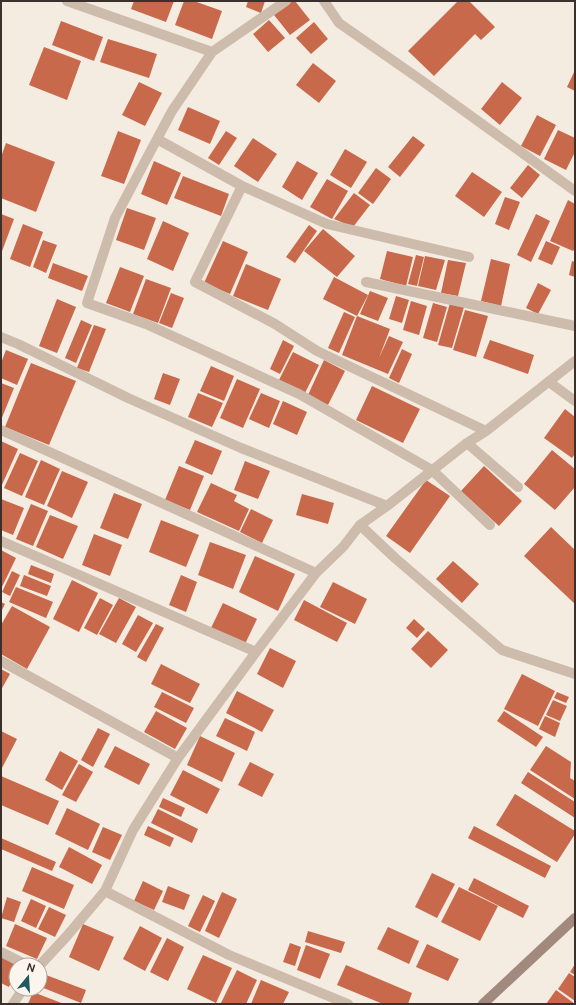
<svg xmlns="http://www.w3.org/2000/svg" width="576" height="1005" font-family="'DM Sans',sans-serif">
<rect width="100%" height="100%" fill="#f4ebe1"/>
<path fill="#c8694b" d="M134 1H174L166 22 131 9Z
M184 1H194L222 11 212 39 175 25Z
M248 1H265L261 13 246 7Z
M292 1H295L310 20 290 35 274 15Z
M458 1H469L495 27 481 40 475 34 434 76 408 51Z
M269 20 285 38 268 52 253 34Z
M61 21 103 37 94 61 52 45Z
M314 22 328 39 311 54 296 38Z
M108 39 157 54 149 78 100 62Z
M44 47 81 61 67 100 29 85Z
M313 63 336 81 319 103 296 85Z
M575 70V91L567 87Z
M139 82 162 93 145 126 122 115Z
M502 82 522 98 500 125 481 109Z
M188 107 220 121 210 144 178 130Z
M537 115 556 125 540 156 521 146Z
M558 130 575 138V152L566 170 544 159Z
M118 131 141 140 124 184 101 176Z
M226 131 237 138 219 165 208 158Z
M413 136 425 145 400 177 388 167Z
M253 138 277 154 258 182 234 166Z
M6 143 55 162 36 212 1 198V157Z
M345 149 367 162 351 188 330 175Z
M154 161 181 173 167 205 141 194Z
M297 161 318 173 302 200 282 187Z
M528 165 540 175 522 198 510 188Z
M376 168 391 179 373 204 358 193Z
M472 172 502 192 484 217 455 196Z
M183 176 229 194 221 216 174 198Z
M327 179 348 191 332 219 310 207Z
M354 193 370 205 353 227 334 219Z
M505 197 520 202 509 230 495 224Z
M568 200 575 204V248L573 251 550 241Z
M127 208 156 218 144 250 116 240Z
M1 214 14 219 1 254Z
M536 214 550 221 531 262 517 255Z
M163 221 189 233 173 271 147 259Z
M23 224 43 232 30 267 10 259Z
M309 225 317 231 295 263 286 257Z
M323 229 355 256 337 277 304 251Z
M43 240 57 245 46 273 33 267Z
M223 241 248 252 230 294 204 283Z
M546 241 560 247 552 265 538 259Z
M387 251 413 257 406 286 380 279Z
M416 255 424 257 417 286 408 284Z
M425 256 445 260 436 290 418 286Z
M491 259 510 264 501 306 481 301Z
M448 260 466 263 458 296 441 293Z
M572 261 575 262V277L569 275Z
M53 263 88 276 82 291 48 278Z
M246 264 281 279 268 310 233 296Z
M120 267 144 276 130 312 106 303Z
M334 277 368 295 357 316 323 299Z
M146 279 171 288 158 323 133 314Z
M538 283 551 290 538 314 526 308Z
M370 291 388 298 378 321 360 314Z
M171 293 184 298 172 328 159 323Z
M396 296 409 300 402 323 389 319Z
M57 299 76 307 57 353 39 346Z
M411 301 427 306 419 335 403 330Z
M433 303 447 307 437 342 423 338Z
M450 303 464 307 452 348 438 345Z
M465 310 488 316 476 357 453 350Z
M344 312 355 317 339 353 328 348Z
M357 316 390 329 379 358 389 336 403 342 388 374 342 355Z
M81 320 92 325 76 363 65 358Z
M94 325 106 329 89 372 77 368Z
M283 340 294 346 280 374 270 369Z
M490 340 534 355 528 374 483 358Z
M402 349 412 354 399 383 389 378Z
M6 350 28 359 17 385 1 378V363Z
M293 352 319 365 305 393 279 380Z
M324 360 345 371 328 405 308 395Z
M31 363 76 381 49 445 5 427Z
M211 366 234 376 224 401 200 391Z
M163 373 180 379 170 405 154 399Z
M237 379 260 389 243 428 220 418Z
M1 383 14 388 1 420Z
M372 386 420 409 403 443 356 420Z
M198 393 223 403 212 427 188 417Z
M261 393 280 401 269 428 249 419Z
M283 401 307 412 297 435 273 424Z
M565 409 575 417V454L572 458 544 438Z
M195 440 222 451 212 475 185 463Z
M1 441 18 449 1 487Z
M552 450 575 469V487L555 510 524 484Z
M20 453 38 461 22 496 4 488Z
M41 460 60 469 44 505 25 497Z
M245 461 270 471 258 499 234 490Z
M179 466 204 476 190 510 165 500Z
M484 466 522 501 499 526 461 491Z
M62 471 88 482 72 518 47 506Z
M426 480 450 496 410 553 386 536Z
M211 483 237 495 234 501 249 509 239 531 197 512Z
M114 493 142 504 128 539 100 528Z
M302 494 334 503 328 524 296 515Z
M1 499 24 508 13 535 1 530Z
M31 504 48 511 33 546 16 539Z
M251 509 273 520 262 543 240 532Z
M50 515 78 526 63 559 36 547Z
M161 520 199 535 186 567 149 552Z
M551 527 575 550V604L524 556Z
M94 534 122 545 110 576 82 565Z
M210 542 246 555 233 589 198 575Z
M1 550 16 558 1 589Z
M255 556 295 574 278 611 239 592Z
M453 561 479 584 462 603 436 579Z
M31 565 54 574 51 583 28 574Z
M12 571 20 575 10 596 2 592Z
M24 575 51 586 47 596 20 586Z
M181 575 197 582 186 612 169 605Z
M72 580 98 593 79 632 53 619Z
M333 582 367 599 355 624 320 607Z
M16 587 53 602 46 618 9 602Z
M100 598 113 605 97 635 84 628Z
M119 598 136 607 116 643 99 634Z
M304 600 347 623 337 642 294 620Z
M1 602 5 604 1 612Z
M223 603 257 619 245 644 211 628Z
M12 606 50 627 27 669 1 654V625Z
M138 615 153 623 136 652 122 644Z
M414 619 425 629 417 638 406 628Z
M156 624 164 628 146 662 137 657Z
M428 631 448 650 431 668 411 649Z
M270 648 296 661 283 688 257 674Z
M161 664 200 684 190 703 151 684Z
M1 669 10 674 1 690Z
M522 674 555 691 538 726 504 709Z
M237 691 274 710 262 732 226 713Z
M162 692 194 708 186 723 154 707Z
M557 692 569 697 566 703 554 698Z
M553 700 567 706 560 721 546 715Z
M156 711 187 728 175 749 144 732Z
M504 711 543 737 536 747 497 721Z
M545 716 560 723 555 737 539 729Z
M225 718 255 732 247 751 216 736Z
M98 728 110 734 93 767 81 760Z
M1 731 17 739 2 768H1Z
M200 736 235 753 222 782 187 765Z
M115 746 150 764 139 785 104 767Z
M546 746 571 762 570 778 575 781V799L530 770Z
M60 751 78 761 62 790 45 780Z
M250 762 274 774 262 797 238 785Z
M79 764 93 772 76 802 62 795Z
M183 770 220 789 207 814 170 795Z
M528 772 575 802V818L521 783Z
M1 776 59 801 48 825 1 805Z
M515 794 575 831V834L557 862 496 825Z
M163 798 185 808 181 817 159 807Z
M67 808 100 824 88 850 55 834Z
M158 809 198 829 192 843 151 823Z
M148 826 174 838 170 847 144 835Z
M474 826 551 866 545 878 468 838Z
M103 827 122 835 110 860 92 852Z
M1 838 56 862 52 871 1 849Z
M69 847 102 865 92 884 59 867Z
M32 867 74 885 64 909 22 891Z
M432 873 455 884 437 918 415 907Z
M474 878 529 906 523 918 468 890Z
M143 881 163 891 154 910 134 901Z
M168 886 190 895 184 910 162 902Z
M459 887 498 906 480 941 441 922Z
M222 892 237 899 219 938 205 931Z
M203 895 215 901 200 932 188 926Z
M7 897 21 902 14 922 1 918Z
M31 899 46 906 36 928 21 921Z
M49 907 66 915 55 937 38 929Z
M15 924 47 938 37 959 6 946Z
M83 924 114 937 99 971 69 957Z
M140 926 162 938 145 971 123 959Z
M388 927 419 941 409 964 377 949Z
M308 931 345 942 341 953 305 942Z
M167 938 184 947 168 981 150 972Z
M290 943 301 947 295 966 283 962Z
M427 944 459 959 448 981 416 967Z
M306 945 330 954 320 979 297 970Z
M203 955 232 968 216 1003 187 989Z
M1 956 16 965V971L9 987 1 983Z
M575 964V975L570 972Z
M346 965 412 993 408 1004H383L337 985Z
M237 970 257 980 246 1004H223L221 1003Z
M569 973 575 977V1001L558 989Z
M46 975 86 990 81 1003 41 987Z
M261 980 289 992 283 1004H251Z
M556 990 575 1004H546Z
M33 992 64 1004H28Z"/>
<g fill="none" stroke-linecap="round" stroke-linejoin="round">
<path stroke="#cdbbac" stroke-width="10" d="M67 1 212 52 286 1
M324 1 339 23 421 80 575 191
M212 52 172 111 157 139 242 186 327 224 469 257
M157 139 115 218 87 303 146 324 299 394 432 470 490 525
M242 186 195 282 275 324 317 351 486 431
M366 282 575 326
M1 337 18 344 128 398 241 448 387 506
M549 382 575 401
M1 430 316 573
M467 443 518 487
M360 525 395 558 502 650 575 674
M1 541 256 652
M1 661 178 758
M105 891 229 955 348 1004
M1 952 27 965
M40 965 66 937 105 891 133 830 178 758 256 652 316 573 343 547 360 525 387 506 467 443 486 431 575 361
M13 1004 23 989"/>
<path stroke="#a18a7d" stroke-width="10" d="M483 1004 575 918"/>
</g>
<rect width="576" height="1005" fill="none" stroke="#3b302b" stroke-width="4"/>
<g transform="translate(28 977) rotate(18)"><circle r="19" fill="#fbf5ee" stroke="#aea6a0"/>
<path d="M0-3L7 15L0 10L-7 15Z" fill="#1f5a5e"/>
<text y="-6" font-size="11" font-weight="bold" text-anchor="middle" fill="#3b302b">N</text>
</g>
</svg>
